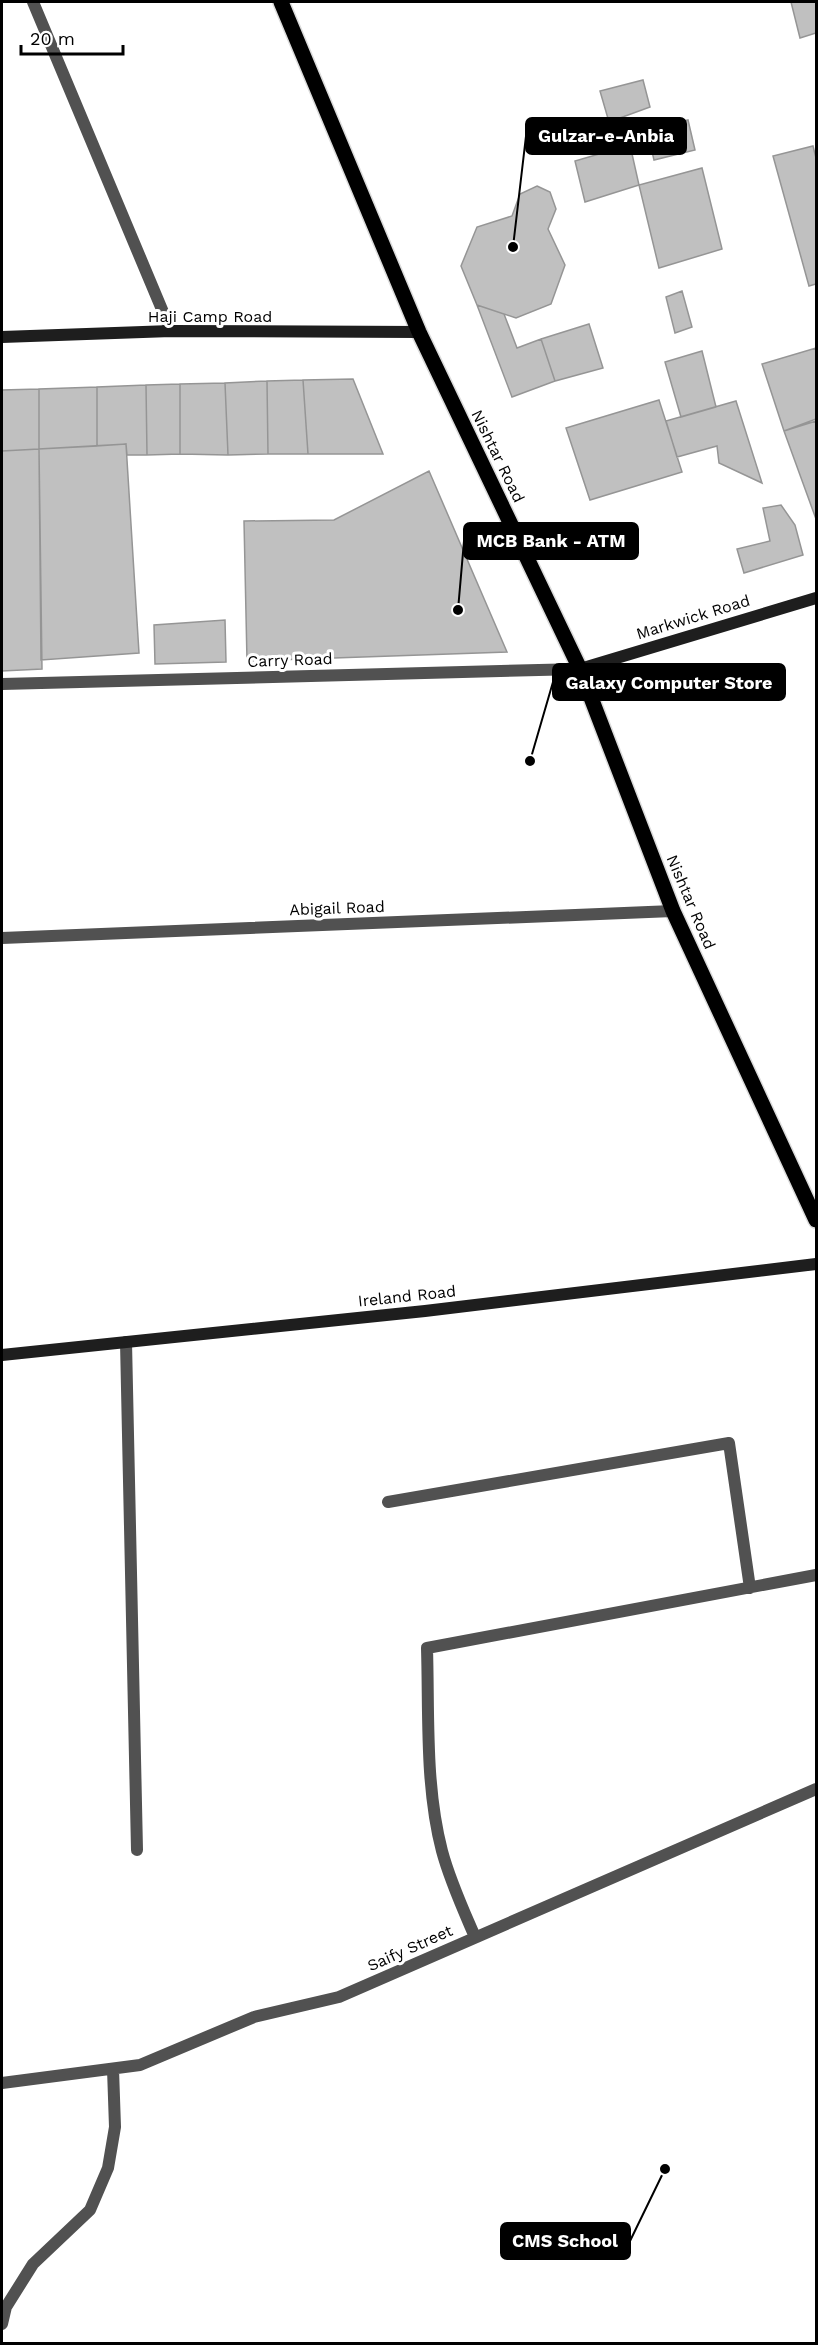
<svg xmlns="http://www.w3.org/2000/svg" width="818" height="2345" font-family="'Work Sans',sans-serif">
<rect width="100%" height="100%" fill="#fff"/>
<path fill="#c0c0c0" stroke="#959595" stroke-width="1.5" d="M791 2H816V33L800 38Z
M643 80 650 107 609 122 600 91Z
M688 120 695 150 654 160 647 130Z
M630 145 639 185 585 202 575 161Z
M813 146 816 158V284L809 286 773 156Z
M702 168 722 249 659 268 639 185Z
M537 186 550 192 556 209 548 229 565 265 551 304 516 318 477 305 461 266 477 227 512 216 520 194Z
M682 291 692 327 675 333 666 297Z
M477 305 504 314 517 348 541 339 555 381 512 397Z
M589 324 603 368 555 381 541 339Z
M816 348V419L784 431 762 364Z
M702 351 716 407 681 417 665 362Z
M353 379 383 454H308L303 380Z
M303 380 308 454H268L267 381Z
M267 381 268 454 228 455 225 383Z
M225 383 228 455 180 454V384Z
M180 384V454L147 455 146 385Z
M146 385 147 455H127L126 444 97 446V387Z
M97 387V446L39 449V389Z
M39 389V449L2 451V390Z
M659 400 682 472 590 500 566 428Z
M736 401 762 483 719 463 717 446 677 457 666 421Z
M816 421V519L784 431Z
M126 444 139 653 41 660 39 449Z
M39 449 42 669 2 671V451Z
M429 471 507 652 247 661 244 521 334 520Z
M781 505 795 525 803 555 744 573 737 549 770 541 763 508Z
M225 620 226 662 155 664 154 625Z"/>
<g fill="none" stroke-linecap="round" stroke-linejoin="round">
<g stroke="#dbdbdb" stroke-width="18">
<path id="primary" d="M281 2 419 332 580 669 673 911 816 1220"/>
</g>
<path stroke="#515151" stroke-width="12" d="M33 2 171 331
M2 684 580 669
M2 938 673 911
M126 1342 137 1850
M388 1502 729 1443 750 1588
M475 1937C463 1909 450 1881 442 1851 425 1786 429 1714 427 1648L816 1575
M2 2083 140 2065 254 2017 339 1997 816 1789
M2 2324 6 2307 33 2264 90 2210 108 2168 115 2127 113 2069"/>
<path stroke="#1e1e1e" stroke-width="12" d="M2 337 171 331 419 332
M580 669 816 598
M2 1355 425 1311 816 1264"/>
<use href="#primary" stroke="#000" stroke-width="15"/>
</g>
<g text-anchor="middle" dominant-baseline="central" stroke-width="6" stroke-linejoin="round" paint-order="stroke">
<g font-size="16" fill="#000" stroke="#fff">
<text x="210" y="316">Haji Camp Road</text>
<text transform="translate(498 456) rotate(64)">Nishtar Road</text>
<text transform="translate(693 617) rotate(-17)">Markwick Road</text>
<text transform="translate(290 660) rotate(-2)">Carry Road</text>
<text transform="translate(691 902) rotate(67)">Nishtar Road</text>
<text transform="translate(337 908) rotate(-2)">Abigail Road</text>
<text transform="translate(407 1296) rotate(-6)">Ireland Road</text>
<text transform="translate(410 1948) rotate(-24)">Saify Street</text>
</g>
</g>
<path fill="none" stroke="#000" stroke-width="2" d="M513 247L526 136M458 610L464 541M530 761L553 682M665 2169L630 2241"/>
<g fill="#000" stroke="#fff" stroke-width="2">
<circle cx="513" cy="247" r="6"/>
<circle cx="458" cy="610" r="6"/>
<circle cx="530" cy="761" r="6"/>
<circle cx="665" cy="2169" r="6"/>
</g>
<g fill="#000" stroke="#000" stroke-width="2">
<rect x="526" y="118" width="160" height="36" rx="6"/>
<rect x="464" y="523" width="174" height="36" rx="6"/>
<rect x="553" y="664" width="232" height="36" rx="6"/>
<rect x="501" y="2223" width="129" height="36" rx="6"/>
</g>
<g font-size="18" text-anchor="middle" font-weight="bold" fill="#fff">
<text x="606" y="142">Gulzar-e-Anbia</text>
<text x="551" y="547">MCB Bank - ATM</text>
<text x="669" y="689">Galaxy Computer Store</text>
<text x="565" y="2247">CMS School</text>
</g>
<rect width="818" height="2345" fill="none" stroke="#000000" stroke-width="6"/>
<path d="M21 45v9h102v-9" fill="none" stroke="#000000" stroke-width="3"/>
<text x="30" y="45" font-size="18" fill="#000000" stroke="#ffffff" stroke-width="4.5" paint-order="stroke">20 m</text>
</svg>
